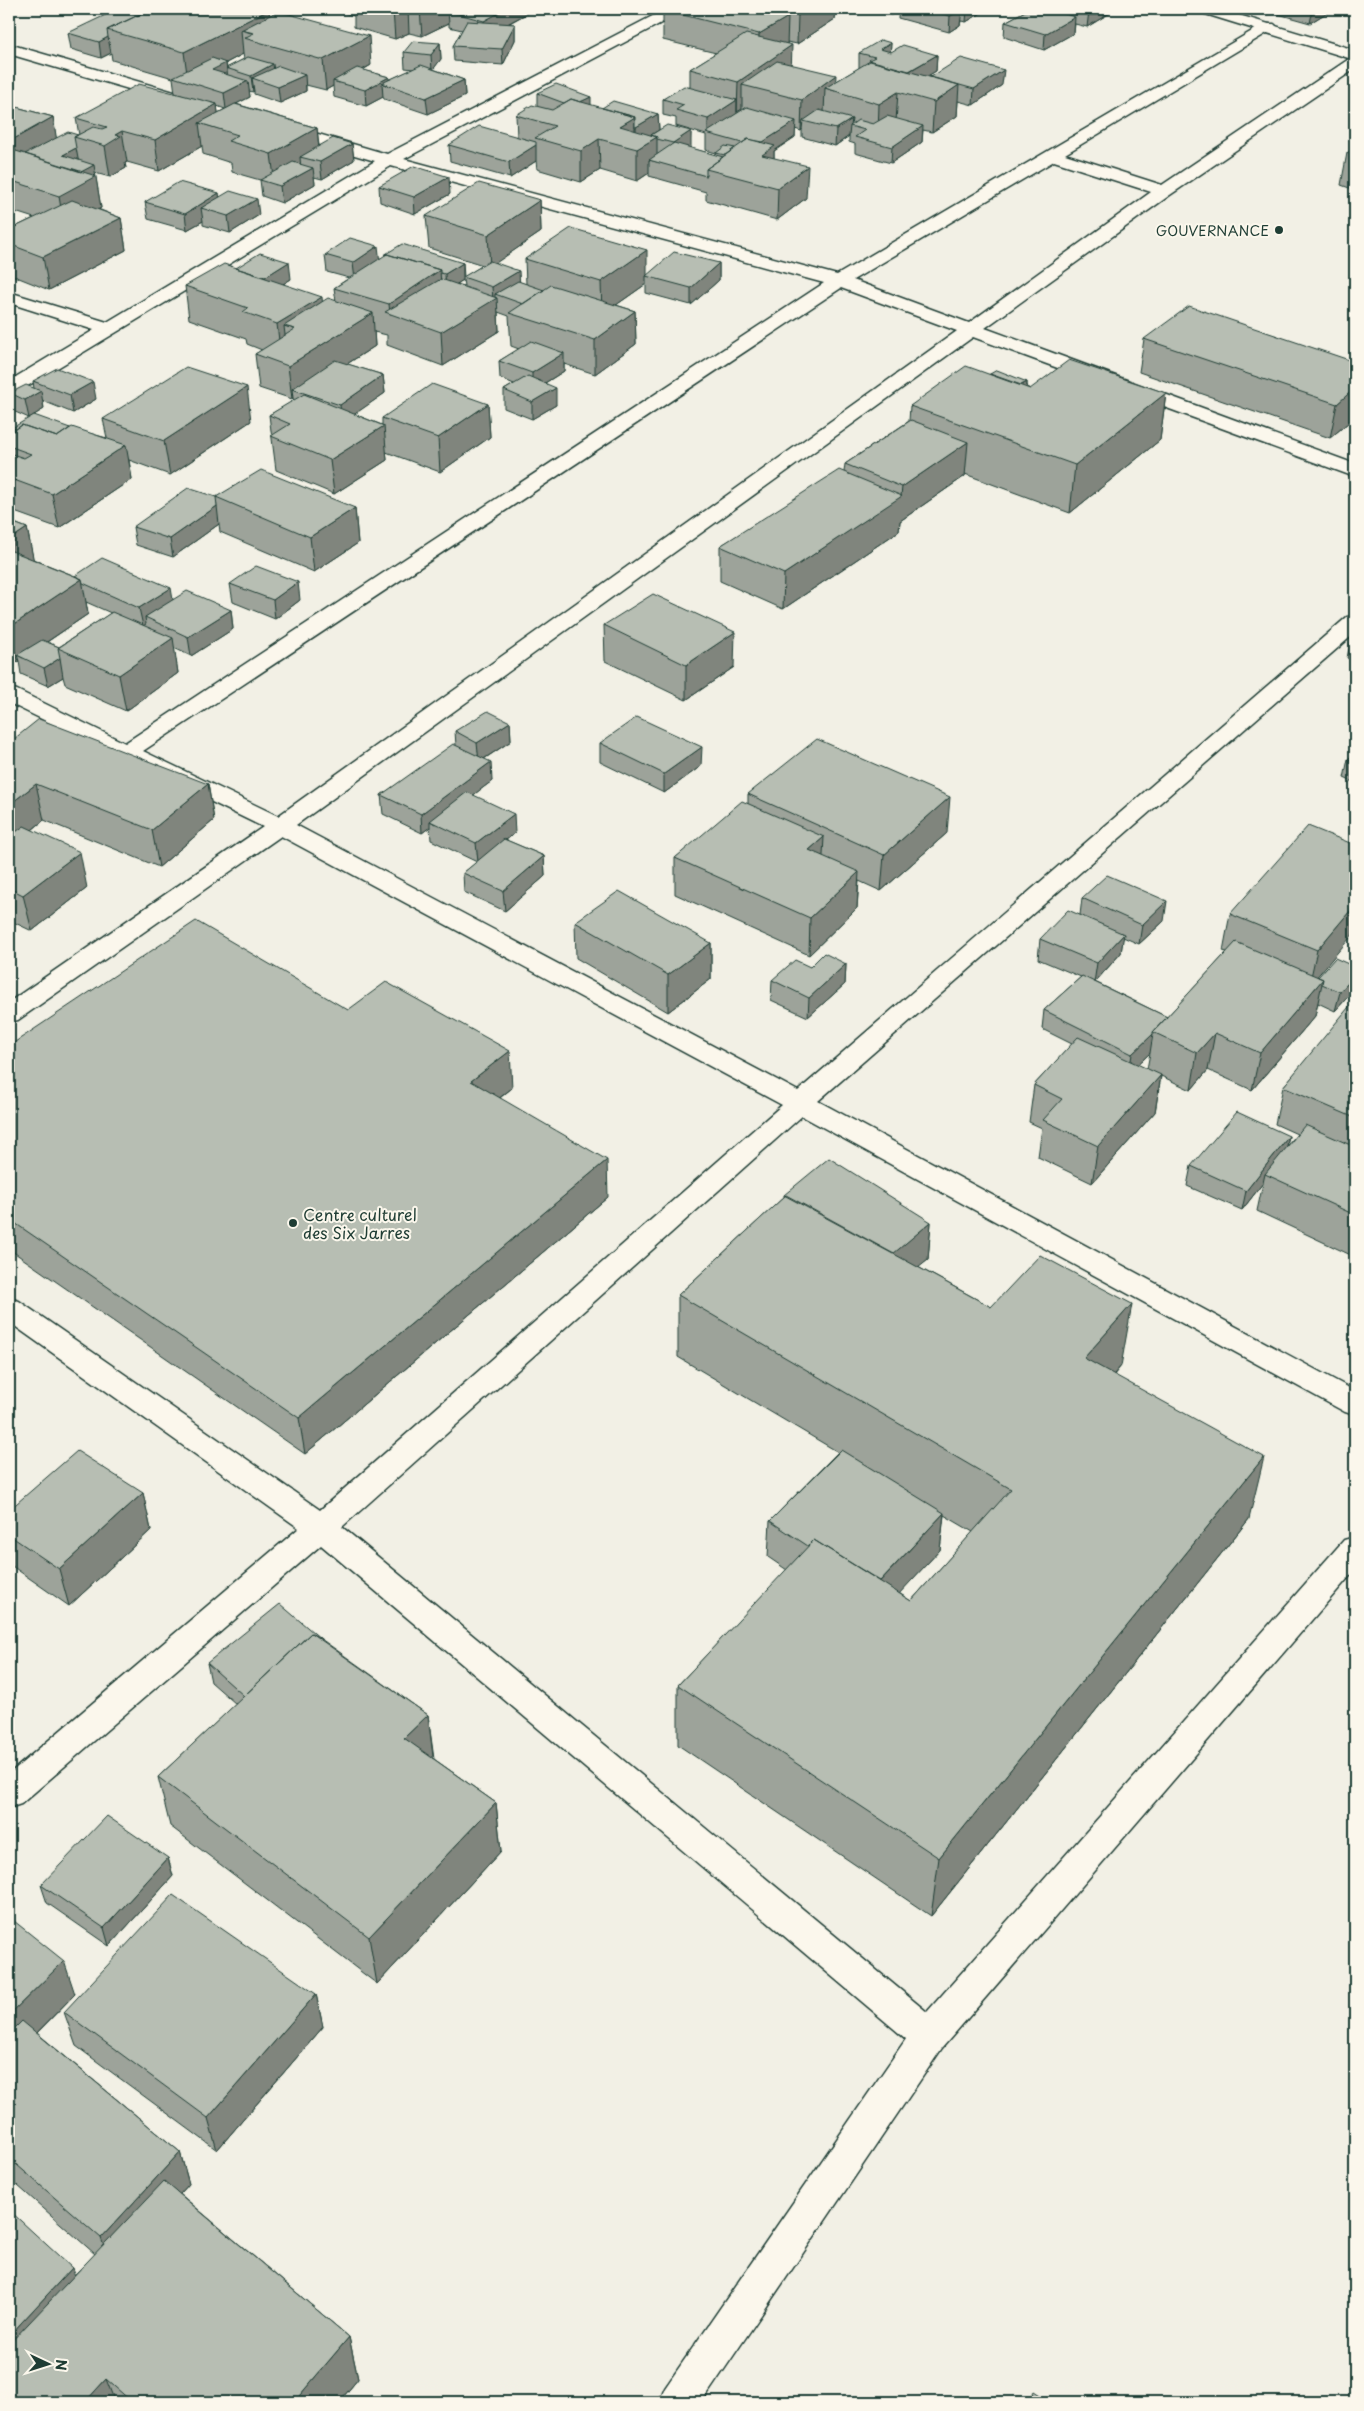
<svg xmlns="http://www.w3.org/2000/svg" width="1364" height="2411" font-family="'Playpen Sans',sans-serif">
<rect width="100%" height="100%" fill="#f2f0e5"/>
<filter id="ink" filterUnits="userSpaceOnUse"><feTurbulence type="fractalNoise" baseFrequency=".02" numOctaves="2"/><feDisplacementMap in="SourceGraphic" scale="10" xChannelSelector="R" yChannelSelector="G"/><feConvolveMatrix kernelMatrix="1 2 1 2 8 2 1 2 1" color-interpolation-filters="sRGB"/></filter>
<g filter="url(#ink)">
<g fill="none" stroke-linecap="round" stroke-linejoin="round">
<g stroke="#1f3d34" stroke-width="3">
<path id="minor" d="M666 9H685L682 12 404 159 837 275 1264 24H1274L1277 27 1065 154 1162 185 1349 59 1355 57V69L1170 195 985 328 1355 464V477L973 337 296 825 798 1091 1347 617 1355 616V633L818 1101 1355 1391V1415L1345 1412 802 1116 342 1527 927 2012 1344 1540 1355 1537V1570L942 2048 702 2402H659L665 2388 906 2039 321 1545 21 1804 9 1808V1774L299 1528 9 1322V1298L19 1301 320 1510 782 1105 281 836 18 1020 9 1022V1002L263 827 9 703V688L17 690 125 743 824 283 391 166 16 393 9 395V381L94 330 9 303V292L107 322 375 161 9 54V44L387 154ZM1054 161 1151 192 969 323 853 280ZM841 288 957 331 278 816 143 751Z"/>
</g>
<g stroke="#1f3d34" stroke-width="3">
<path id="secondary" d="M1196 9H1219L1355 50V60L1199 12Z"/>
</g>
<use href="#minor" fill="#fbf7ec" fill-rule="evenodd"/>
<use href="#secondary" fill="#fbf7ec" fill-rule="evenodd"/>
</g>
<path fill="#9da39a" stroke="#1f3d34" fill-rule="evenodd" d="M278 9H301L292 13Z
M341 9H535L508 24H515V40L503 65 454 61 453 46 462 30 449 27V23L422 36 409 33 395 39 354 27V16L341 12Z
M665 9H836L835 19 797 44 787 42 791 65 835 82 859 68V53L891 43 890 52 937 55 936 71 927 76 1002 85 973 105 958 101 957 116 932 132 923 130 922 142 891 163 855 153V144L849 142V136L835 146 802 137V129L801 131 795 129V137L774 151V158L806 198 777 220 706 200V192L649 176V173L637 181 600 170 581 182 537 169 536 161 510 178 450 161 449 145 517 137 516 115 537 106V93L602 108 658 114 659 130 650 135 691 131 690 148 716 155V153L706 150V135L676 126V118L663 115V99L690 87V69L716 53 663 40V10Z
M867 9H988L966 22 961 21 960 25 949 32 898 18 899 10 891 15Z
M1029 9H1111L1110 13 1087 27 1075 24 1074 33 1044 50 1004 37 1005 22Z
M1260 9H1331V10L1310 23Z
M269 10V15L371 65 363 70 389 77V80L413 69 405 68 404 52 440 43 441 59 433 69 464 80 465 96 428 114 384 99 383 97 366 106 334 97 333 86 326 90 306 85V91L280 103 254 94V91L253 92 249 91 250 97 236 104 317 128 319 146 352 144 354 160 322 179 314 177 315 184 282 203 262 196 260 180 232 172 231 163 203 154 202 146 159 171 127 162 125 163 126 168 110 177 95 173 101 208 98 209 121 218 126 250 49 290 9 274V230L34 218 9 210V105L53 117 56 138 79 135 76 118 187 97 175 93 173 78 112 60 111 53 101 58 71 49 68 33ZM243 54 244 59 227 68 226 63ZM217 106 225 109 218 113Z
M1355 148V190L1341 185 1347 153Z
M379 186 450 194 415 214 380 202Z
M219 193V197L259 215 230 233 203 225V221L187 230 148 219 145 202Z
M540 200 541 232 495 263 520 282 526 284 525 259 647 275 719 263V280L691 305 646 293V284L616 305 635 311 636 344 595 374 564 364V371L545 383 556 405 532 419 504 408V390L514 384 500 378 499 361 519 349 511 346 509 316 498 312 499 331 443 366 387 345V335L374 332 375 346 347 364 383 375 385 393 354 414 382 425V418L488 404 490 437 440 472 386 452 387 460 334 494 276 470 269 415 294 401 293 398 292 399 259 388 255 354 262 350 247 344 246 339 189 319 185 286 236 268 291 279 283 284 322 302 336 301 334 288 349 278 327 272 325 255 463 263 464 277 483 265 429 248 426 216ZM463 280 464 286 457 284Z
M1144 339 1355 362V417L1330 438 1139 372Z
M990 374 1027 382V387L1030 389 1166 393 1160 440 1070 513 965 474V476L900 521 899 531 783 609 720 581V546L844 472 845 464 909 421 910 406Z
M33 381 96 399 73 413 43 401 44 409 29 418 13 411 10 393 34 389Z
M103 419 251 421 170 475 129 460 132 479 59 528 9 510V434L13 431 12 428H70L107 438Z
M216 497 355 508 358 543 314 572 220 532 219 524 173 557 136 545 133 527Z
M9 521 27 528 33 559 75 576 173 600 231 610 233 629 191 656 174 648 178 673 126 711 65 684 63 677 48 686 21 674 19 661 17 662 9 659ZM86 602 111 613 59 647 47 642 88 614Z
M230 584 300 600 275 619 233 602Z
M604 625 734 667 686 700 605 661Z
M1355 636V661L1347 658 1351 639Z
M510 722 511 741 484 759 492 781 473 795 515 833 506 840 544 856 545 876 505 911 464 892 463 873 477 862 431 840 430 827 422 833 383 814 381 795 456 746 455 731Z
M9 743 208 784 214 820 159 867 44 820 32 830 87 888 32 931 9 920Z
M600 743 701 766 664 793 600 762Z
M1355 753V783L1344 778 1348 759Z
M748 794 947 833 881 891 859 881 857 908 809 955 675 894V858L748 804Z
M1355 845 1317 977 1355 967V989L1335 1011 1318 1003 1315 1016 1252 1090 1208 1070 1191 1090 1161 1076 1155 1112 1092 1183 1038 1157 1042 1128 1029 1122 1034 1085 1072 1044 1042 1029 1044 1010 1081 977 1038 959 1040 939 1080 915 1082 898 1164 921 1139 944 1123 937 1121 953 1095 982 1167 1017 1227 952 1223 951 1230 914ZM1150 1053 1147 1069 1138 1065Z
M575 922 711 943V979L668 1012 576 958Z
M846 964 845 984 808 1017 771 1000 772 980 810 967Z
M1355 1003V1257L1257 1211 1263 1183 1242 1210 1187 1186 1191 1166 1289 1136 1287 1146 1297 1134 1275 1124 1283 1087Z
M348 1010 512 1088 500 1098 608 1197 305 1454 9 1249V1046Z
M784 1195 931 1222 928 1260 918 1267 991 1307 1121 1366 1114 1375 1249 1519 931 1916 678 1745V1685L787 1570 768 1557 770 1521 838 1452 678 1357V1295L784 1197ZM944 1515 973 1532 911 1601 899 1593 940 1550Z
M143 1493 151 1530 69 1606 9 1564V1510Z
M321 1639 428 1715 434 1759 496 1803 501 1851 377 1984 170 1826 158 1777 236 1704 211 1682 207 1663Z
M168 1858 173 1876 109 1946 47 1903 41 1885Z
M9 1917 75 1994 37 2033 180 2152 189 2184 180 2194 349 2337 358 2379 339 2402H9L75 2274 95 2254 9 2178Z
M316 1994 323 2027 217 2150 76 2046 64 2012Z"/>
<path fill="#80857d" stroke="#1f3d34" d="M292 9H301L292 13Z
M395 9H408L409 33 395 39 393 10Z
M420 9H476L448 11 449 23 422 36Z
M506 9H535L485 36 484 21Z
M807 9H836L835 19 797 44 798 15Z
M891 9H899V10L891 15Z
M967 9H988L966 22Z
M1094 9H1111L1110 13 1087 27 1089 11Z
M1313 9H1331V10L1310 23Z
M269 10 272 39 241 30 243 54 226 63 228 79 188 81 184 52Z
M962 10 960 25 949 32 950 16Z
M788 17 787 46 759 64V34Z
M1075 17 1074 33 1044 50 1045 34Z
M515 24V40L503 65 502 49Z
M369 36 371 65 339 83 333 81V86L326 90 323 60Z
M108 37 111 53 101 58 99 42Z
M440 43 441 59 432 71 431 55Z
M891 43 890 59 880 49Z
M792 45 791 75 742 85V109L737 112 738 82Z
M937 55 936 71 907 88 908 72Z
M273 64 275 80 252 78 254 91 253 92 251 76Z
M1004 70 1002 85 973 105 974 89Z
M305 75 306 91 280 103 278 87Z
M836 75 835 91 825 88 824 113 803 121 802 129 801 131 802 100Z
M389 77V86L382 83 383 97 366 106 365 90Z
M464 80 465 96 428 114 426 98Z
M248 81 250 97 226 109 224 93Z
M959 85 957 116 932 132 934 102Z
M898 92 896 122 878 134 879 104Z
M591 97V113L571 106Z
M737 100V116L708 134V119Z
M217 104 220 129 199 123 202 146 159 171 155 140Z
M658 114 659 130 636 144V127Z
M53 117 58 148 16 162 12 140Z
M635 117V148L620 126Z
M852 119 851 126H850L849 136 835 146 836 129Z
M796 121 795 137 774 151V177L755 147Z
M923 126 922 142 891 163 892 147Z
M317 128 320 159 300 157 301 170 275 185 271 154Z
M122 131 127 162 125 163 126 168 110 177 105 146 115 135Z
M691 131V147L673 160V143Z
M657 137V162L649 160V173L637 181V149Z
M599 139 600 170 581 182V151Z
M352 144 354 160 322 179 320 162Z
M536 145V161L510 178 509 162Z
M76 148 79 164 63 155Z
M94 165 101 208 64 228 59 196 68 178Z
M808 166 806 198 777 220 778 188Z
M313 168 315 184 282 203 280 186Z
M449 177 450 194 415 214 414 197Z
M219 193 221 210 201 208 203 221 187 230 185 214Z
M257 199 259 215 230 233 228 216Z
M540 200 541 232 490 267 488 235Z
M121 218 126 250 49 290 43 257Z
M378 246 380 263 355 280 353 263Z
M647 250V276H646V284L602 315 601 282Z
M289 262 291 279 267 294 265 277Z
M463 263V280L446 291 445 274Z
M719 263V280L691 305V288Z
M440 270 442 302 390 314 389 304Z
M519 271 520 288 495 294V299L497 298 499 331 443 366 441 332 493 300 492 287Z
M322 297 325 330 295 329 284 326 287 353 281 357 277 324Z
M635 311 636 344 595 374V340Z
M373 313 375 346 303 392 292 389 293 398 292 399 288 366Z
M564 353V371L532 391V373Z
M383 375 385 393 342 423 340 405Z
M93 382 96 399 73 413 70 395Z
M1027 382 1026 399 997 401Z
M247 387 251 421 170 475 164 441Z
M556 388V405L532 419V402Z
M1355 388V417L1330 438 1337 404Z
M41 391 44 409 29 418 25 400Z
M1166 393 1160 440 1070 513 1075 465Z
M488 404 490 437 440 472 438 438Z
M384 426 387 460 334 494 330 460Z
M968 442 965 476 900 521 899 531 783 609 784 574 901 496 902 487Z
M126 445 132 479 59 528 52 494Z
M217 506 219 524 173 557 170 539Z
M355 508 358 543 314 572 310 537Z
M27 528 34 562 9 579V540Z
M82 579 88 614 23 658 17 655 19 661 17 662 10 627Z
M298 582 300 600 275 619 273 600Z
M171 588 174 606 145 617 146 624 143 626 139 608Z
M231 610 233 629 191 656 188 637Z
M735 632 734 667 686 700V665Z
M173 638 178 673 126 711 119 675Z
M60 658 63 677 48 686 44 668Z
M510 722 511 741 479 762 477 743Z
M702 747 701 766 664 793V774Z
M491 762 492 781 435 824 430 821V827L422 833 421 814Z
M36 784 44 820 12 846 9 833V805Z
M208 784 214 820 159 867 152 830Z
M950 797 947 833 881 891 884 855Z
M514 814 515 833 478 862 476 843Z
M824 837 822 873 809 850Z
M80 852 87 888 32 931 23 895Z
M544 856 545 876 505 911 503 891Z
M859 872 857 908 809 955 810 918Z
M1167 901 1164 921 1139 944 1142 925Z
M1355 905V932L1309 986 1317 950Z
M1124 934 1121 953 1094 983 1097 963Z
M711 943V979L668 1012V975Z
M846 964 845 984 808 1017 809 998Z
M1355 975V989L1335 1011 1340 992Z
M1323 979 1315 1016 1252 1090 1260 1053Z
M1215 1033 1208 1070 1191 1090 1197 1053Z
M1153 1034 1150 1053 1129 1073 1132 1054Z
M510 1051 512 1088 474 1118 471 1081Z
M1161 1075 1155 1112 1092 1183 1098 1146Z
M1289 1136 1285 1155 1265 1174 1263 1183 1242 1210 1246 1191Z
M607 1160 608 1197 305 1454 299 1418Z
M931 1222 928 1260 882 1297 885 1260Z
M1132 1304 1121 1366 1074 1420 1084 1358Z
M1264 1457 1249 1519 931 1916 939 1858Z
M143 1493 151 1530 69 1606 59 1569Z
M944 1513 940 1550 870 1625 873 1589Z
M428 1715 434 1764 404 1738Z
M496 1803 501 1851 377 1984 369 1937Z
M168 1858 173 1876 109 1946 104 1928Z
M64 1961 75 1994 9 2061V2015Z
M316 1994 323 2027 217 2150 208 2118Z
M180 2152 189 2184 112 2269 101 2238Z
M72 2268 84 2299 9 2380V2336Z
M349 2337 358 2379 339 2402H294Z
M106 2379 115 2402H85Z"/>
<path fill="#b7beb3" stroke="#1f3d34" d="M118 9H151L107 30 108 37 99 42 68 33Z
M151 9H266L269 10 184 52 107 30Z
M453 9H506L484 21 448 11Z
M665 9H755L788 17 759 34 663 10Z
M773 9H807L798 15Z
M924 9H959L962 10 950 16Z
M1029 9H1048L1075 17 1045 34 1005 22Z
M1079 9H1094L1089 11Z
M278 11 369 36 323 60 244 38 254 33 241 30Z
M467 21 515 24 502 49 453 46Z
M746 34 792 45 738 82 690 69Z
M881 40 891 43 880 49 891 52 903 45 937 55 909 71 869 60 875 57 859 53Z
M413 41 440 43 431 55 404 52Z
M248 57 273 64 251 76 226 68Z
M212 58 226 63 212 70 248 81 224 93 173 77Z
M961 58 1004 70 974 89 931 77Z
M777 61 836 75 802 100 742 85Z
M870 61 959 85 934 102 898 92 879 104 825 88Z
M421 65 464 80 426 98 382 83Z
M279 66 305 75 278 87 252 78Z
M357 68 389 77 365 90 333 81Z
M139 84 217 104 155 140 122 131 115 135 121 136 105 146 74 137 93 127 102 129 107 127 76 118Z
M556 84 591 97 580 102 571 99 564 103 537 93Z
M684 86 737 100 708 119 676 110 684 105 663 99Z
M571 99 635 117 620 126 657 137 637 149 599 139 581 151 535 138 555 126 516 115 532 105 552 110Z
M613 101 658 114 636 127H635V117L602 108Z
M235 104 317 128 271 154 228 141 238 135 199 123Z
M9 105 53 117 12 140 9 139Z
M747 107 796 121 763 142 748 139 742 143 706 133Z
M819 110 852 119 836 129 803 121Z
M887 116 923 126 892 147 855 137 865 130 850 126 858 120 873 124Z
M667 125 691 131 673 143 657 139V137L651 135Z
M479 126 536 142V145L509 162 449 145Z
M68 132 78 135 74 137 76 148 63 155 94 165 81 172 25 154Z
M333 138 352 144 320 162 300 157Z
M748 139 775 146 762 155 808 166 778 188 706 169Z
M674 143 723 157 706 169V176L649 160Z
M725 146 735 148 725 155 716 153Z
M1355 148V156L1347 153Z
M16 151 96 176 59 196 9 180V155Z
M293 162 313 168 280 186 260 180Z
M414 166 449 177 414 197 379 186Z
M179 182 219 193 185 214 145 202Z
M479 183 540 200 488 235 426 216Z
M230 191 257 199 228 216 201 208Z
M72 200 121 218 43 257 9 244V230Z
M571 228 647 250 601 282 525 259Z
M350 238 378 246 353 263 325 255Z
M402 244 463 263 445 274 440 273V270L387 254 384 255Z
M674 252 719 263 691 288 646 276Z
M260 253 289 262 265 277 236 268Z
M387 254 440 270 389 304 334 288Z
M490 261 519 271 492 287 463 277Z
M224 264 322 297 277 324 243 312 248 308 185 286Z
M441 279 497 298 441 332 385 312Z
M518 281 544 290 523 304 495 294Z
M551 285 635 311 595 340 509 313Z
M328 298 373 313 288 366 255 354 295 329 284 326Z
M1189 306 1355 362V388L1337 404 1144 339Z
M531 341 564 353 532 373 499 361Z
M335 360 383 375 340 405 292 389Z
M1069 360 1166 393 1075 465 910 406 966 366 1030 389Z
M186 367 247 387 164 441 103 419Z
M57 368 93 382 70 395 33 381Z
M997 370 1027 382 1021 385 990 374Z
M528 376 556 388 532 402 504 390Z
M432 384 488 404 438 438 382 418Z
M26 385 41 391 25 400 10 393Z
M304 394 384 426 330 460 271 436 290 424 269 415Z
M34 415 70 428 57 437 22 425 16 429 12 428Z
M911 420 968 442 902 487 845 464Z
M22 425 57 437 72 427 126 445 52 494 9 478V453L24 458 31 454 9 446V434Z
M261 470 355 508 310 537 216 497Z
M839 470 902 496 784 574 720 546Z
M188 488 216 497 217 506 170 539 133 527Z
M9 521 27 528 9 540Z
M12 551 82 579 10 627H9V553Z
M102 558 171 588 139 608 83 583 82 579 75 576Z
M256 566 298 582 273 600 230 584Z
M187 591 231 610 188 637 145 617Z
M653 594 735 632 686 665 604 625Z
M112 612 173 638 119 675 58 648Z
M1355 636V641L1351 639Z
M42 640 59 647 58 648 60 658 44 668 17 655Z
M488 711 510 722 477 743 455 731Z
M637 717 702 747 664 774 600 743Z
M39 719 208 784 152 830 36 784 9 805V743Z
M817 739 950 797 884 855 748 794Z
M453 744 491 762 421 814 381 795Z
M1355 753V762L1348 759Z
M467 792 514 814 476 843 430 821Z
M742 801 824 837 809 850 859 872 810 918 675 858Z
M24 826 80 852 23 895 9 888V837Z
M1308 826 1355 845V905L1317 950 1230 914Z
M504 839 544 856 503 891 463 873Z
M1107 875 1167 901 1142 925 1082 898Z
M619 891 711 943 668 975 575 922Z
M1068 910 1124 934 1097 963 1040 939Z
M196 921 348 1010 386 982 510 1051 471 1081 607 1160 299 1418 9 1219V1046Z
M1236 942 1323 979 1260 1053 1215 1033 1197 1053 1153 1032Z
M824 953 846 964 809 998 772 980 795 960 810 967Z
M1335 958 1355 967V975L1340 992 1322 984 1323 979 1318 977Z
M1082 976 1167 1017 1153 1032V1034L1132 1054 1044 1010Z
M1353 1002 1355 1003V1118L1283 1087Z
M1078 1037 1161 1075 1098 1146 1043 1120 1062 1099 1034 1085Z
M1237 1112 1289 1136 1246 1191 1191 1166Z
M1305 1125 1355 1147V1215L1265 1174Z
M829 1158 931 1222 893 1254 784 1195Z
M786 1195 991 1307 1040 1255 1132 1304 1084 1358 1264 1457 939 1858 678 1685 814 1540 911 1601 1011 1489 678 1295Z
M841 1450 944 1513 880 1581 814 1540 808 1546 770 1521Z
M77 1451 143 1493 59 1569 9 1535V1510Z
M280 1604 321 1639 311 1633 244 1696 207 1663Z
M311 1633 428 1715 404 1738 496 1803 369 1937 158 1777Z
M107 1816 168 1858 104 1928 41 1885Z
M173 1895 316 1994 208 2118 64 2012Z
M9 1917 64 1961 9 2015Z
M22 2021 180 2152 101 2238 9 2158V2034Z
M164 2181 349 2337 294 2402H132L106 2379 85 2402H9V2344Z
M9 2210 72 2268 9 2336Z
M1034 2391 1051 2402H1028Z"/>
</g>
<g fill="#1f3d34" stroke="#fbf7ec" stroke-width="2">
<circle cx="1279" cy="230" r="5"/>
<circle cx="293" cy="1223" r="5"/>
</g>
<g text-anchor="middle" dominant-baseline="central" stroke-width="4" stroke-linejoin="round" paint-order="stroke">
<g font-size="14" fill="#1f3d34" stroke="#fbf7ec" text-anchor="end">
<text x="1269" y="230">GOUVERNANCE</text>
</g>
<g font-size="16" fill="#1f3d34" stroke="#fbf7ec" text-anchor="start">
<text x="303" y="1214">Centre culturel<tspan x="303" dy="18">des Six Jarres</tspan></text>
</g>
</g>
<rect width="1364" height="2411" fill="none" stroke="#fbf7ec" stroke-width="30"/>
<rect x="15" y="15" width="1334" height="2381" fill="none" stroke="#1f3d34" stroke-width="2" filter="url(#ink)"/>
<g transform="translate(48 2364) rotate(94)" stroke="#fbf7ec" stroke-width="4" paint-order="stroke">
<path d="M0-4L9 19L0 12L-9 19Z" fill="#1f3d34"/>
<text y="-8" font-size="14" font-weight="bold" text-anchor="middle" fill="#1f3d34">N</text>
</g>
</svg>
